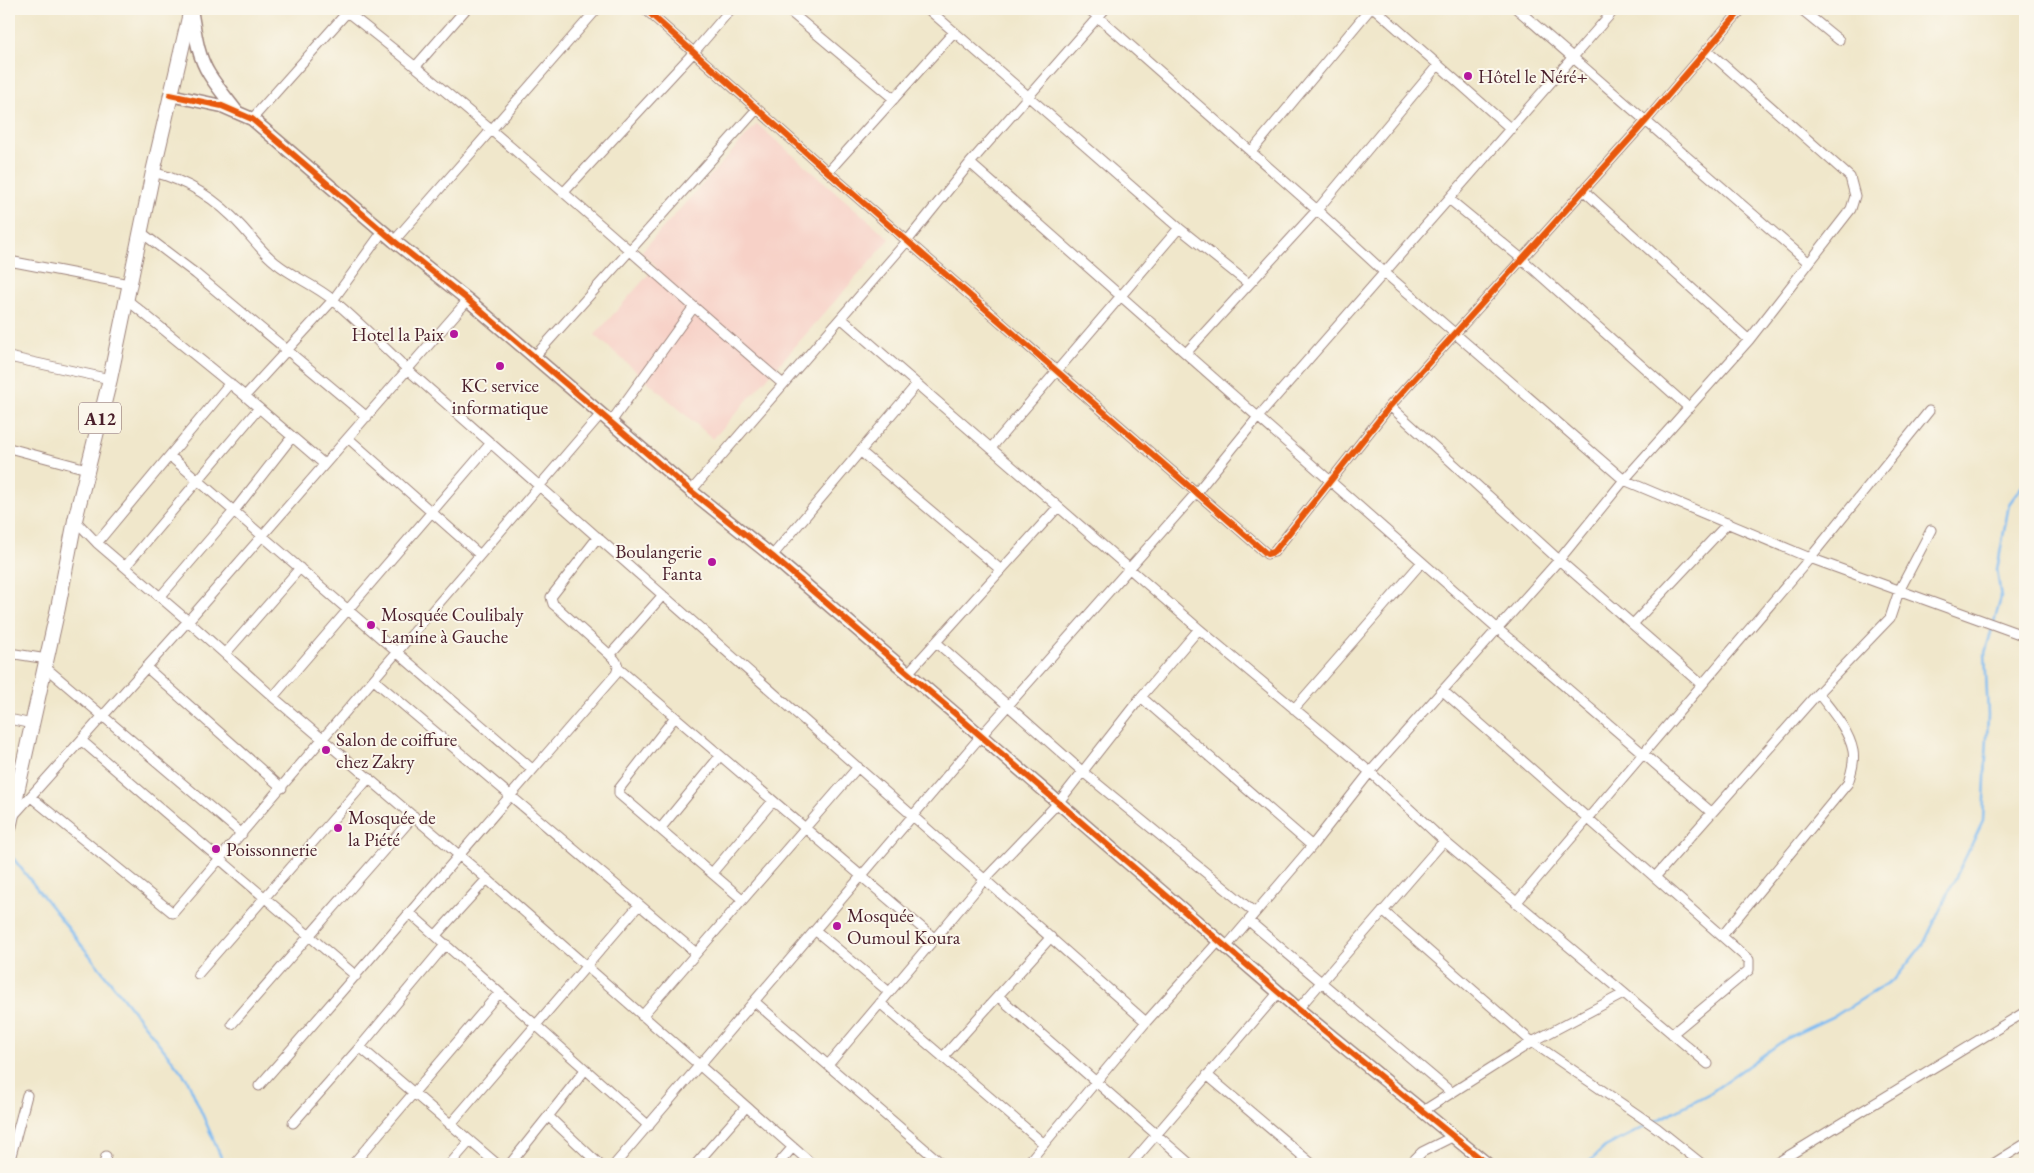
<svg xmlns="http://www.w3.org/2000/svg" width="2034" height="1173" font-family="'EB Garamond',serif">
<rect width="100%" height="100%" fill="#fbf7ec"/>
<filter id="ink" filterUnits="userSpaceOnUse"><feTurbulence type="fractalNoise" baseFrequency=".02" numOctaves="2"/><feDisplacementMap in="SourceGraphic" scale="10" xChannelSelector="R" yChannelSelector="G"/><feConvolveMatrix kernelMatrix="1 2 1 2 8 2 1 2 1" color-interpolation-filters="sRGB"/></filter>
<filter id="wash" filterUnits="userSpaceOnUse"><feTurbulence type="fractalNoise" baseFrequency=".0096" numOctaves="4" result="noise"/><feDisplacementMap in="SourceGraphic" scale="20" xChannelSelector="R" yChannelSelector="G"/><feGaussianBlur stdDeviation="1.12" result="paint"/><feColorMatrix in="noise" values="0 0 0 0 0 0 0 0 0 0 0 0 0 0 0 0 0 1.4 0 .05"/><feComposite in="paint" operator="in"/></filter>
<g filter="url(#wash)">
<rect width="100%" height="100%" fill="#f0e7cb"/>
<path fill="#f7d1c7" d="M757 124 890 239 713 439 595 335 656 266 641 252Z"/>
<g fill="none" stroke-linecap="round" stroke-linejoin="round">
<path stroke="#7fbcf2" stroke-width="2.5" d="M9 853 187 1079 224 1164
M1654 1122 1710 1093 1787 1038 1838 1014 1896 978 1924 943 1983 821 1988 715 1985 653 2001 598 1997 570 2009 504 2025 482
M1587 1164 1605 1147 1649 1125"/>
</g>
</g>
<g filter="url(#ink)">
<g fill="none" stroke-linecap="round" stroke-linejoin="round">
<g stroke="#9d837b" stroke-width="11">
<path id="street" d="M645 9 828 172 1267 554 1274 552 1390 406 1645 122 1742 9
M787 9 894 99
M928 9 1179 228 1249 284
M1089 9 1317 210 1384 272 1624 480 1810 558 2025 636
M1375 9 1511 129
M1517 9 1809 263
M1801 9 1839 40
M347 12C498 130 638 260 783 384
M416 66 466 9
M252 119 350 9
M1251 152 1370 9
M970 163 1498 629 1711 812
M153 172C188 181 218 200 242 227 253 239 263 253 276 263 293 277 315 285 333 300 359 322 383 346 408 370L1146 1022
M828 172 954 32
M1583 190 1749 340
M564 192 694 52 731 9
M1449 199 1522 259 1689 408
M142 233 196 274 367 417
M394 241 597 9
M9 261 129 284
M126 299 245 396 324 464
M841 318 1199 629 1370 772 1444 841 1708 1064
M1186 353 1317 210 1438 65
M535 356 757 109
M9 357 110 379
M245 396 333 300 383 231
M1390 406 1559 560 1701 684
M611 422 693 308
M348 438 480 555
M9 448 87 469
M991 448 1179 228
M860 451 1001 570
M170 456 532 769
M691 491 908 240 970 163 1105 9
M75 520 97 543 188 621 273 697 487 879 812 1164
M598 537 551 597 553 604 559 609 610 655
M97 543 230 383
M772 556 917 384
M125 567 259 408
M160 597 234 511 292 437
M1633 624 1728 523
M936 642 1083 772 1255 913
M9 653 47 659
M225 654 300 568
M45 667 242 834
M146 667 282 788
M619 669 935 939
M908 673 1058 507
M374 680 695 952
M1443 691 1749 960V970L1672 1034
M273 697 491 443
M1141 697 1312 846
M1294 709 1422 562
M675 717 619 789V794L742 899
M9 719 32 724
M82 741 356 976
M31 797 173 913 601 414
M13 816 188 621 468 300
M660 829 720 756
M712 873 773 801
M1655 877 1818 693 1890 618 1899 591 1931 530
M1516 903 1810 558 1929 411
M1383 911 1532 1042 1657 1128 1702 1164
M410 913 649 1126
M1249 921 1452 1093
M816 931 889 992
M436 935 487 879
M1722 936 1848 783C1851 773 1855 762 1853 751 1849 730 1831 710 1818 693
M1226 947 1312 846 1370 772 1559 560 1624 480 1749 340 1851 209 1855 196 1850 177 1707 50
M198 974 369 778
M999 997 1190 1164
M755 1002 942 1164
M880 1003 1044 1144
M1298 1009 1444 841
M642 1016 858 767
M232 1024 414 816
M360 1047 497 1164
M943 1057 1051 937
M828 1065 985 879 1058 803 1141 697 1199 629
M1207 1075 1312 1164
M259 1086C379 950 496 811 616 674 620 666 617 661 610 655L663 595
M1423 1111 1532 1042 1623 994
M548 1116 599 1164
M293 1123 360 1047 446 944
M450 1125 639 905
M9 1163 27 1095
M104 1164 106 1156
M353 1164 499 993
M450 1164 470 1141
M510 1164 585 1070
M615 1164 981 736 1197 492 1258 417 1615 9
M696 1164 746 1107
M778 1164 793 1147
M1027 1164 1146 1022 1219 941
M1131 1164 1279 992
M1410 1164 1422 1152 1454 1136
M1775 1164 2025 1012
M1993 1164 2025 1144"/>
</g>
<g stroke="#9d837b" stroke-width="15">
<path id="secondary" d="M191 9C195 31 197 55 209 74 217 87 228 100 237 112
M170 95 222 106 252 119 394 241 468 300 691 491 772 556 1298 1009 1487 1164"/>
</g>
<g stroke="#9d837b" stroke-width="16">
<path id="primary" d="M9 828 58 608 75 520 110 379 153 172 191 9"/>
</g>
<use href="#street" stroke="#fff" stroke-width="9"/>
<use href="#secondary" stroke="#fff" stroke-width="12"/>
<use href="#primary" stroke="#fff" stroke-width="14"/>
<g stroke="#fbf7ec" stroke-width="9">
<path id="cycleway" d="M645 9 828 172 1267 554 1274 552 1390 406 1645 122 1742 9
M170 95 222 106 252 119 394 241 468 300 691 491 772 556 1298 1009 1487 1164"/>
</g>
<use href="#cycleway" stroke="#e8590c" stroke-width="6"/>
</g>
</g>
<g fill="#b5179e" stroke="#fbf7ec" stroke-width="2">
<circle cx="1468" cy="76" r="5"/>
<circle cx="454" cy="334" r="5"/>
<circle cx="500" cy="366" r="5"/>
<circle cx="712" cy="562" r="5"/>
<circle cx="371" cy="625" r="5"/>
<circle cx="326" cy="750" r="5"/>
<circle cx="338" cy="828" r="5"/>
<circle cx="216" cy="849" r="5"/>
<circle cx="837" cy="926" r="5"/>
</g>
<g text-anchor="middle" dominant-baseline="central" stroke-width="4" stroke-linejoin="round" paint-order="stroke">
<rect fill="#fbf7ec" stroke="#7f6065" stroke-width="1" x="79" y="402.5" width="42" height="31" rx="4"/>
<g font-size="18" font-weight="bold" fill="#4a1f2b">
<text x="100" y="418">A12</text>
</g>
<g font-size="19" fill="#4a1f2b" stroke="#fbf7ec" text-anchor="start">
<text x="1478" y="76">Hôtel le Néré+</text>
<text x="444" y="334" text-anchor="end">Hotel la Paix</text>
<text x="500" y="385" text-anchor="middle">KC service<tspan x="500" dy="22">informatique</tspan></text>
<text x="702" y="551" text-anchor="end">Boulangerie<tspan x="702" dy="22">Fanta</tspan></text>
<text x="381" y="614">Mosquée Coulibaly<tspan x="381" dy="22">Lamine à Gauche</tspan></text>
<text x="336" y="739">Salon de coiffure<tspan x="336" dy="22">chez Zakry</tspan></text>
<text x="348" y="817">Mosquée de<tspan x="348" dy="22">la Piété</tspan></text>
<text x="226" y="849">Poissonnerie</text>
<text x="847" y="915">Mosquée<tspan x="847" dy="22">Oumoul Koura</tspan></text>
</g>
</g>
<rect width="2034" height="1173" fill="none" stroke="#fbf7ec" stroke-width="30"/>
</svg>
